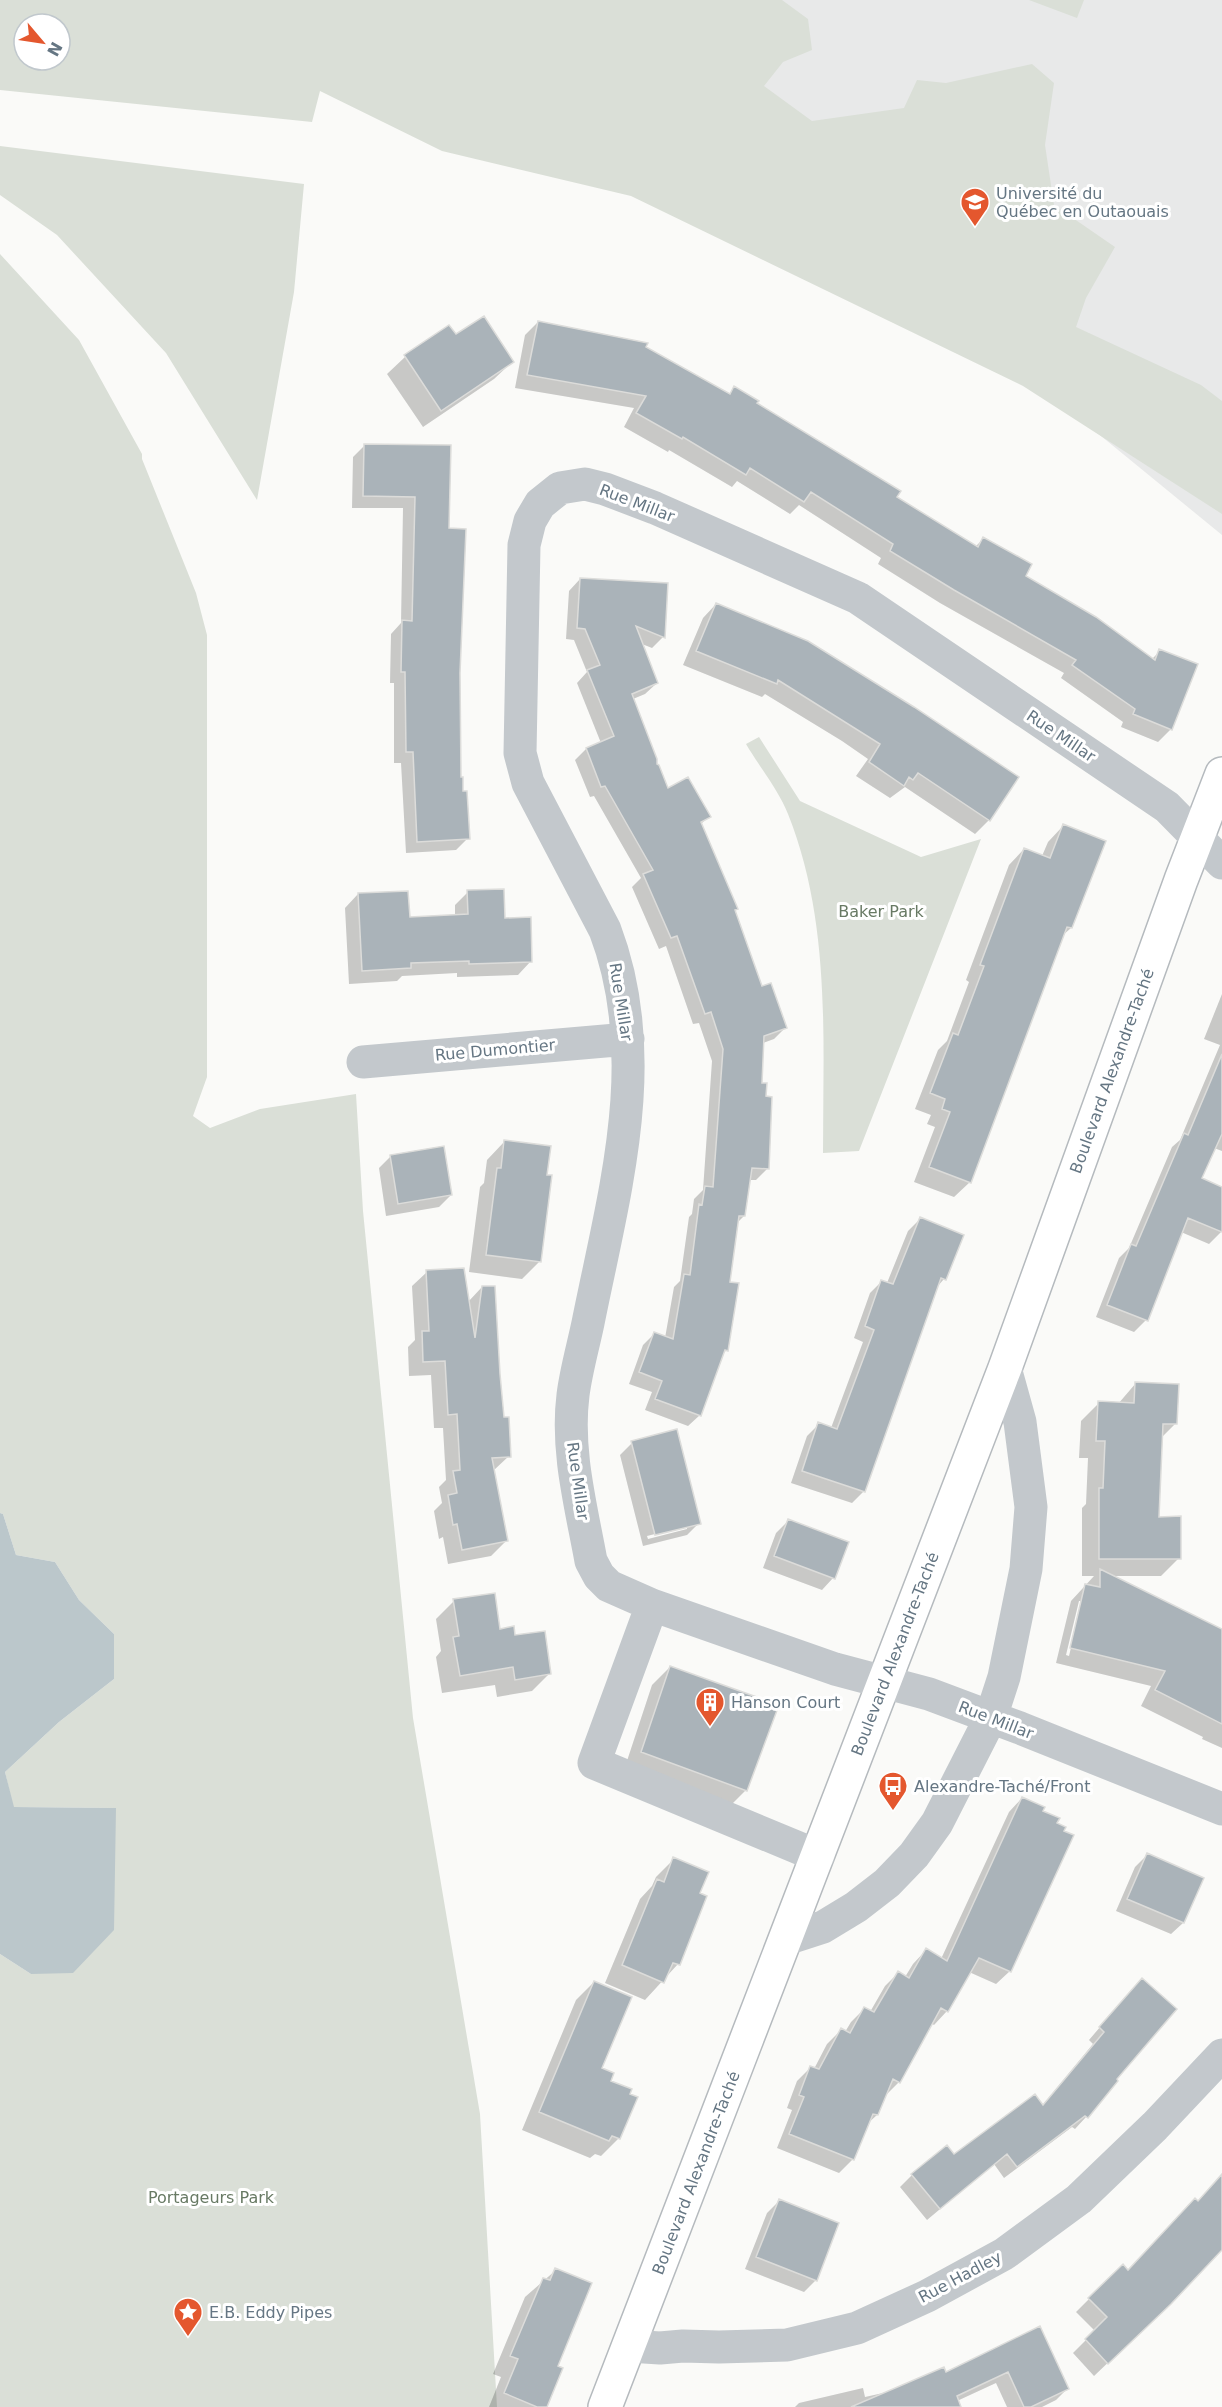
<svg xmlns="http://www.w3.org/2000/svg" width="1222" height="2407" font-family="'DejaVu Sans',sans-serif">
<rect width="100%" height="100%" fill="#fafaf8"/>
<path fill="#e8e9e9" d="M337 0H1222V535L1024 373Z"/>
<path fill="#dadfd7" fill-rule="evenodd" d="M0 0H782L808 19 812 50 783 62 764 86 812 121 904 108 917 80 946 83 1032 64 1054 83 1045 145 1054 205 1115 247 1086 298 1076 327 1201 385 1222 401V514L1023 386 631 196 442 151 320 91 312 122 0 90ZM24 24H60V60H24Z
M1029 0H1084L1077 18Z
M0 146 304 184 294 292 257 500 166 353 57 235 0 195Z
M0 254 79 340 142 454V459L196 593 207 635V1077L193 1116 210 1128 260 1109 356 1094 363 1211 413 1718 480 2114 497 2407H0V1954L31 1974 116 1808 13 1807 5 1772 59 1722 114 1679V1634L79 1600 55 1562 16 1555 3 1514 0 1513Z
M759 737 800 801 921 857 981 839 859 1151 823 1153C823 1039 831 922 788 814 779 791 759 766 746 744Z"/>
<path fill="#bbc7cb" d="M0 1513 3 1514 16 1555 55 1562 79 1600 114 1634V1679L59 1722 5 1772 14 1807 116 1808 114 1930 73 1973 31 1974 0 1954Z"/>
<path fill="#0003" fill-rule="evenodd" d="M538 322 645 348 728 395 735 388 895 498 975 547 984 538 1023 576 1152 659 1160 651 1171 729 1158 742 1121 727 1123 722 1061 678 1064 673 940 603 878 564 881 558 799 505 790 514 737 481 732 487 669 450 668 452 624 427 634 408 515 388 525 335Z
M449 327 455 337 512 362 494 379 423 427 387 374 405 357Z
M365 445 448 530 459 673V779L468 838 456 850 406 853 401 763H394V683H390L391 634 401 623 403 508H352L353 457Z
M580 579 663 637 652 648 642 644 657 683 645 694 633 699 655 765 667 790 709 816 700 825 761 988 785 1028 774 1039 763 1043 760 1084 767 1169 756 1180H749L744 1216 736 1224 728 1283 727 1350 722 1354 700 1415 688 1426 645 1410 652 1392 629 1384 643 1345 654 1334 665 1338 674 1287 680 1281 689 1217 692 1214 694 1199 703 1190 712 1061 699 1023 693 1024 666 946 659 949 632 887 641 878 594 796 590 797 575 760 586 749 601 743 577 683 587 672 574 640 566 639 569 591Z
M716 604 989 820 975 834 905 787 890 798 856 776 868 759 842 741 765 694 762 697 683 665 703 618Z
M1063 826 1071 928 1062 936 970 1182 954 1197 914 1182 935 1127 927 1124 931 1115 915 1109 938 1050 947 1041 969 982 966 980 1009 865 1024 849 1042 856 1048 842Z
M468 892 504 920 531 961 518 975 457 977V973L402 976 397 981 349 984 345 908 358 894 408 918 455 916V905Z
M1222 994V1151L1214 1148 1201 1179 1222 1188V1231L1209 1244 1181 1232 1146 1320 1134 1332 1096 1317 1119 1258 1129 1248 1172 1147 1180 1140 1220 1045 1204 1039Z
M504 1142 546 1176 540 1261 522 1279 469 1272 480 1187 484 1183 487 1160Z
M391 1156 451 1195 439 1207 386 1216 379 1168Z
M920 1219 944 1279 937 1287 864 1491 852 1503 791 1483 807 1436 819 1424 831 1428 863 1342 854 1338 870 1293 882 1281 887 1283 908 1231Z
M427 1272 468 1302 482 1287 509 1456 493 1471 506 1541 491 1556 448 1564 443 1537 439 1539 434 1511 442 1503 439 1487 446 1480 443 1428H434L431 1375 409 1376 408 1347 415 1340 412 1286Z
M1136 1383 1175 1424 1161 1438 1158 1518 1179 1558 1161 1576H1111L1222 1631V1748L1202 1739 1203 1737 1141 1706 1151 1686 1056 1663 1071 1601 1094 1576H1082V1508L1086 1504 1088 1458H1079L1081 1421 1099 1403 1118 1404ZM1079 1601H1082L1069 1656 1066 1655Z
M632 1443 699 1523 687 1535 643 1546 620 1455ZM687 1526V1529L648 1539 647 1536Z
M788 1521 847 1543 833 1578 822 1590 763 1568 776 1533Z
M454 1601 499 1631 514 1637 550 1673 532 1691 497 1697 495 1685 442 1693 436 1657 441 1651 436 1619Z
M670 1667 746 1790 728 1808 624 1770 652 1685Z
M1022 1798 1010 1971 996 1984 969 1972 947 2011 934 2025 931 2023 899 2082 886 2095 877 2115 866 2125 853 2159 839 2173 777 2148 792 2110 787 2108 797 2081 811 2067 814 2069 827 2044 841 2030 845 2032 851 2022 864 2009 870 2012 885 1986 898 1973 905 1977 913 1964 926 1950 941 1959 1009 1812Z
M1147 1855 1183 1923 1171 1934 1116 1911 1135 1867Z
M674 1859 698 1894 678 1964 645 2000 605 1983 640 1899 652 1886 656 1877Z
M594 1982 600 2069 610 2081 619 2138 601 2156 595 2154 590 2158 522 2130 576 2000Z
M1130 1992 1086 2117 1075 2129 1072 2127 1004 2178 994 2164 927 2220 900 2187 912 2175 954 2156 1042 2106 1093 2044 1089 2040Z
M1222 2174V2247L1156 2317 1094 2376 1073 2353 1095 2331 1076 2312 1089 2299 1128 2271 1197 2203Z
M779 2201 816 2280 804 2292 745 2269 767 2213Z
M556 2270V2366L545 2407H489L501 2377 493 2374 525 2297Z
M1040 2328 1068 2388 1056 2400 1042 2407H1007L996 2383 957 2401 960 2407H795L799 2403 863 2388 865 2397 892 2391 945 2374Z"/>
<path fill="#aab3b9" stroke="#dcdcda" stroke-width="1.5" d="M484 316 514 362 441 411 404 355 449 325 456 334Z
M538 321 648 343 646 347 730 394 734 386 759 401 757 403 901 491 897 497 978 547 983 537 1032 564 1026 576 1096 617 1155 660 1159 649 1198 664 1172 730 1133 714 1135 709 1072 665 1076 660 954 590 890 551 893 544 811 492 804 502 750 468 746 475 683 437 682 439 636 413 646 396 527 375Z
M364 444 451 445 449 528 466 529 460 673 461 777H463V791H467L470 839 417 842 413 752H406L405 672H401L402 620 412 621 415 497 363 496Z
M580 578 668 583 665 638 636 626 658 683 632 694 657 759V764L659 765 668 788 688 777 711 817 701 822 738 909 735 910 762 986 771 983 787 1028 764 1036 762 1083H767L766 1096 772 1097 769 1169 752 1168 745 1216H739L730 1282 739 1283 728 1351 725 1350 701 1416 655 1399 662 1381 639 1372 654 1332 673 1339 684 1274 690 1275 699 1204 702 1205 705 1186 713 1187 723 1049 711 1012 705 1014 677 936 671 938 643 874 653 870 605 786 601 787 586 748 614 736 587 670 600 665 585 629 577 628Z
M716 603 808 641 914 707 1019 777 990 821 918 773 913 780 909 777 904 786 869 762 880 744 778 680 777 684 696 651Z
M1063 824 1106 841 1072 928 1067 927 971 1183 929 1167 950 1112 942 1109 945 1099 930 1093 953 1033 958 1035 984 966 980 965 1024 848 1050 858Z
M504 889 505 918 531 917 532 962 469 964V961L411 963V968L362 971 358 893 408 891 410 917 468 914 467 890Z
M1222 1054V1134L1202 1178 1222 1187V1232L1188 1218 1148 1321 1107 1305 1131 1244 1136 1246 1184 1133 1188 1135Z
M504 1140 551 1146 547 1175H552L541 1262 486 1255 497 1168H501Z
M444 1146 452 1195 398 1204 390 1155Z
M920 1217 964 1235 946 1280 941 1278 865 1492 802 1471 818 1422 837 1429 874 1330 865 1326 881 1280 893 1284Z
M464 1268 475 1338 482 1286H495L500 1374 504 1417H509L511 1457 492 1458 508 1541 462 1550 457 1524 453 1525 448 1495 457 1493 453 1471 460 1470 457 1414 448 1415 445 1361 423 1362 422 1331H429L426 1270Z
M1135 1382 1179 1384 1177 1424H1163L1159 1517 1181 1516V1559H1099V1488H1103L1105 1441H1096L1098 1401 1134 1403Z
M677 1429 701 1524 655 1535 631 1441Z
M788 1519 849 1542 835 1579 774 1556Z
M1100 1569 1222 1629V1724L1155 1690 1165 1671 1070 1648 1085 1584 1100 1587Z
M495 1593 500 1629 514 1626 515 1635 545 1631 551 1674 515 1680 513 1667 460 1676 453 1637 459 1636 453 1599Z
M670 1666 779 1705 747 1791 641 1752Z
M1022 1797 1045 1807 1043 1811 1060 1818 1057 1823 1066 1827 1064 1831 1074 1835 1011 1972 979 1958 948 2012 941 2008 900 2083 893 2079 878 2115 873 2114 854 2160 789 2134 804 2097 799 2095 810 2066 819 2069 841 2028 850 2033 864 2007 874 2012 898 1971 909 1978 926 1948 947 1961Z
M1147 1853 1204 1878 1184 1923 1127 1899Z
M673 1857 709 1872 700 1893 707 1896 680 1965 673 1963 664 1983 622 1965 657 1879 664 1882Z
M1142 1978 1177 2009 1117 2079 1118 2081 1088 2118 1085 2116 1017 2167 1007 2154 940 2209 911 2174 947 2145 954 2154 1035 2094 1043 2105 1104 2032 1099 2027Z
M594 1981 632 1997 602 2068 614 2073 611 2081 632 2089 630 2094 638 2097 620 2139 612 2136 609 2141 539 2112Z
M1222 2174V2250L1171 2304 1108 2364 1085 2339 1107 2317 1088 2298 1123 2264 1128 2270 1195 2198 1198 2201Z
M779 2199 839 2223 817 2281 756 2257Z
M555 2268 592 2283 558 2366 563 2368 547 2407H537L504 2393 518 2359 510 2356 543 2278 550 2280Z
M1040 2326 1069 2389 1031 2407H1024L1008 2372 957 2396 961 2407H851L944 2367 946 2372Z"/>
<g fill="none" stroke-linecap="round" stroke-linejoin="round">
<g stroke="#b5babe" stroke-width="36">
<path id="major" d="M605 2407 1005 1368 1181 880 1222 774"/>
</g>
<path stroke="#c3c8cc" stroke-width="33" d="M1222 863 1167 807 858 598 655 508 605 489 585 484 560 488 540 504 530 521 524 545 520 753 528 783 605 930C654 1059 614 1193 588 1323 583 1347 576 1371 573 1395 566 1451 581 1506 591 1561L599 1576 609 1586 652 1605 835 1669 929 1694 1020 1728 1222 1809
M363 1062 628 1039
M652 1605 594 1763 818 1856
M786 1939 823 1927 856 1907 887 1883 914 1855 937 1823 991 1717 1004 1677 1026 1569 1031 1507 1020 1422 1005 1368
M629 2346 660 2348 683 2346 719 2347 787 2345 857 2328 927 2296 1004 2254 1079 2199 1155 2126 1222 2055"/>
<use href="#major" stroke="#fff" stroke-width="33"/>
</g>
<defs>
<g id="university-pin" transform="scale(1.5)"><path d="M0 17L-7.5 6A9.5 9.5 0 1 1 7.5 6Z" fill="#e4572e" stroke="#fff"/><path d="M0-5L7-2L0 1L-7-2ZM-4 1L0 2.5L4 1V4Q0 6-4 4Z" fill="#fff"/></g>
<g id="building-pin" transform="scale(1.5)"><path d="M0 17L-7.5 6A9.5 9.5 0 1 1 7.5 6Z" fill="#e4572e" stroke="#fff"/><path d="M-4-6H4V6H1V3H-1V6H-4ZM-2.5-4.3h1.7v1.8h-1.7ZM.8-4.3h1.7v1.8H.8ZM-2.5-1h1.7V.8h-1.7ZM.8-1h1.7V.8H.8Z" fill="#fff"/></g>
<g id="bus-pin" transform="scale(1.5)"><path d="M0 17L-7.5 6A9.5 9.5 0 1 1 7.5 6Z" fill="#e4572e" stroke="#fff"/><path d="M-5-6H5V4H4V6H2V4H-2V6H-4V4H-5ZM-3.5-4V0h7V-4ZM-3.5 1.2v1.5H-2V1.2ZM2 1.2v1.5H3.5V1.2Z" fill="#fff"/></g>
<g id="sight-pin" transform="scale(1.5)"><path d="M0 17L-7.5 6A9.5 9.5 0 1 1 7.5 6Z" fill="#e4572e" stroke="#fff"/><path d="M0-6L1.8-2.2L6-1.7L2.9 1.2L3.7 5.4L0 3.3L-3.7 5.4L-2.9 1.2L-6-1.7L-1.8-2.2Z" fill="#fff"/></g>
</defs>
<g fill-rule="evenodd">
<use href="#university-pin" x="975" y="202"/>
<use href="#building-pin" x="710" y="1702"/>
<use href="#bus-pin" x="893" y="1786"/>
<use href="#sight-pin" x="188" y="2312"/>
</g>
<g text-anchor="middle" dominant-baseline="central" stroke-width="6" stroke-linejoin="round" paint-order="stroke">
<g font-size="16" fill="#657683" stroke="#fff" text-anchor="start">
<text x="996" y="193">Université du<tspan x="996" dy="18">Québec en Outaouais</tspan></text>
<text x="731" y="1702">Hanson Court</text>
<text x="914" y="1786">Alexandre-Taché/Front</text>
<text x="209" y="2312">E.B. Eddy Pipes</text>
</g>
<g font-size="16" fill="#657683" stroke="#fff">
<text transform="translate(637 503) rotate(21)">Rue Millar</text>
<text transform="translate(1061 736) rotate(34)">Rue Millar</text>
<text transform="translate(621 1002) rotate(81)">Rue Millar</text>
<text transform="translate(495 1050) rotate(-5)">Rue Dumontier</text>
<text transform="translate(1112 1071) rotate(-70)">Boulevard Alexandre-Taché</text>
<text transform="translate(578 1481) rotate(82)">Rue Millar</text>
<text transform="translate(895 1654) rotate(-69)">Boulevard Alexandre-Taché</text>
<text transform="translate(996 1720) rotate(21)">Rue Millar</text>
<text transform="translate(696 2173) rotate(-69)">Boulevard Alexandre-Taché</text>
<text transform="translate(960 2277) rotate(-28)">Rue Hadley</text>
</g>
<g font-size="16" fill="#687a64" stroke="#fff">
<text x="881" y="911">Baker Park</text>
<text x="211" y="2197">Portageurs Park</text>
</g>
</g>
<g transform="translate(42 42) rotate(119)"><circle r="28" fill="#ffffff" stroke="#c1c8cd" stroke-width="1.5"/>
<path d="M0-4.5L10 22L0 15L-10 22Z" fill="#e4572e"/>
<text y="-9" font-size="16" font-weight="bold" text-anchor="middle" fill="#657683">N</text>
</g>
</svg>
